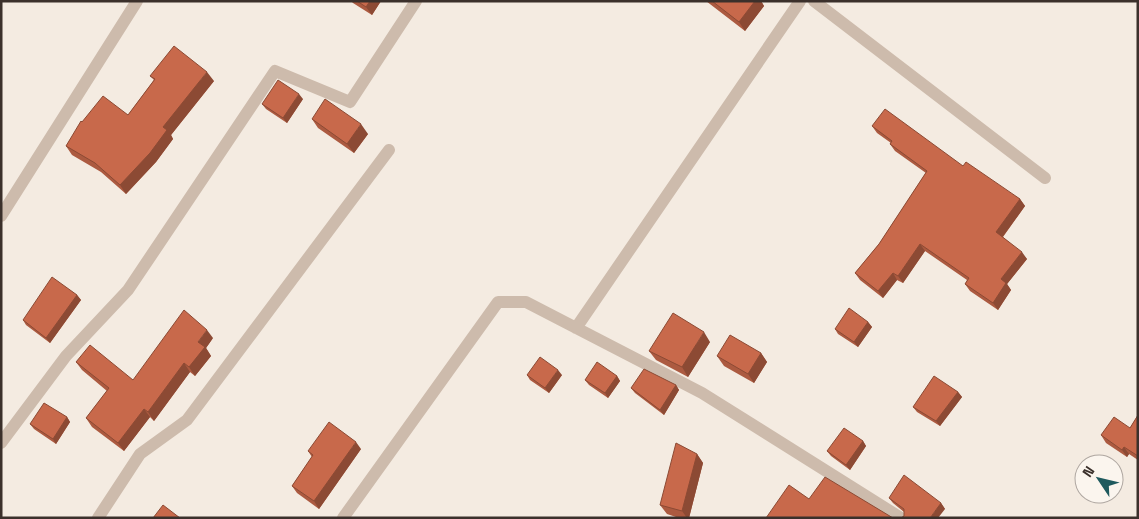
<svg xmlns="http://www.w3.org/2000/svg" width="1139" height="519" font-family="'Space Grotesk',sans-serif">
<rect width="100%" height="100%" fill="#f4ebe1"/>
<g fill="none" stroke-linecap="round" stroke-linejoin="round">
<path stroke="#cdbbac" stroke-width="12" d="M814 1 1045 178
M1 216 137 1
M576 328 800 1
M1 443 66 356 128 290 275 71 350 102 416 1
M98 518 140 454 187 420 389 150
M343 518 498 302H526L702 393 901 518"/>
</g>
<path fill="#ac5a40" d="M351 1H381L372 15 353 3Z
M706 1H761L764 6 745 31Z
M150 76 214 81 171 135 173 139 156 162 126 194 101 172 72 155 66 146 82 122 128 115 154 80Z
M303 99 287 123 266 109 262 104Z
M312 119 368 134 354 153 318 128Z
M872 126 963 166 1020 199 1025 206 1003 237 1027 259 1007 284 1011 290 998 310 970 291 965 284 967 280 925 251 903 283 897 280 883 298 860 280 855 273 879 244 926 173 895 151 890 144 891 143 877 133Z
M77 295 81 300 50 343 26 325 23 320Z
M868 322 872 327 858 347 838 334 835 329Z
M213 338 206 348 211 356 195 376 190 372 154 421 150 417 124 451 92 427 86 418 107 391 82 370 76 362 133 380Z
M710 342 688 377 656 360 649 351Z
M761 353 767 362 754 383 724 366 717 356Z
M527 375H562L549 393 530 380Z
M617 376 620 381 608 398 589 385 585 380Z
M676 385 679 390 664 415 635 393 631 388Z
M958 392 962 397 940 426 917 412 913 407Z
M1138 415V460L1129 454 1127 457 1106 443 1101 435 1130 428Z
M67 417 70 422 56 444 34 429 30 424Z
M863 441 866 446 850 470 831 456 827 451Z
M361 449 319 509 297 493 292 486 312 457 308 451Z
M697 454 703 463 689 518H679L667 514 660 505Z
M889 498 941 503 945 509 904 512 893 503Z"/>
<path fill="#8c4a34" d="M370 1H381L372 15 366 7Z
M755 1H761L764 6 745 31 739 22Z
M207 72 214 81 171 135 173 139 156 162 126 194 120 185 163 127Z
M299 94 303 99 287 123 283 118Z
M361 124 368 134 354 153 347 144Z
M1020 199 1025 206 1001 239 996 232Z
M920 244 925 251 903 283 898 276Z
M1022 252 1027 259 1007 284 1011 290 998 310 993 303 1001 279Z
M893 273 897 280 883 298 878 291Z
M77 295 81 300 50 343 46 338Z
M868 322 872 327 858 347 854 342Z
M207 330 213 338 206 348 211 356 195 376 189 367 198 342Z
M704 332 710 342 688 377 682 367Z
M761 353 767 362 754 383 748 374Z
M184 363 190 372 154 421 148 412Z
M558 370 562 375 549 393 545 388Z
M617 376 620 381 608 398 605 393Z
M676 385 679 390 664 415 660 410Z
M958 392 962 397 940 426 936 421Z
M144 409 150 417 124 451 118 443Z
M67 417 70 422 56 444 53 439Z
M863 441 866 446 850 470 846 465Z
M356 442 361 449 319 509 314 501Z
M1124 447 1129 454 1127 457 1122 450Z
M697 454 703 463 689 518H687L682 511Z
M941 503 945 509 938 518H930Z"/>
<path fill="#c8694b" stroke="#8c4a34" d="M357 1H370L366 7Z
M712 1H755L739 22Z
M174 46 207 72 163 127 167 130 150 153 120 185 95 163 66 146 81 121 82 122 103 96 128 115 155 79 150 76Z
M278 80 299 94 283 118 262 104Z
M325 99 361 124 347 144 312 119Z
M885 109 963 166 966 162 1020 199 996 232 1022 252 1001 279 1006 283 993 303 965 284 969 278 920 244 898 276 893 273 878 291 855 273 879 244 927 171 890 144 892 141 872 126Z
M52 277 77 295 46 338 23 320Z
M849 308 868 322 854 342 835 329Z
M184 310 207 330 198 342 205 347 189 367 184 363 148 412 144 409 118 443 86 418 109 388 76 362 90 345 133 380Z
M673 313 704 332 682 367 649 351Z
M730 335 761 353 748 374 717 356Z
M540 357 558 370 545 388 527 375Z
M597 362 617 376 605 393 585 380Z
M644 369 676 385 660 410 631 388Z
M934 376 958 392 936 421 913 407Z
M44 403 67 417 53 439 30 424Z
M1138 415V456L1124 447 1122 450 1101 435 1114 417 1130 428Z
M329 422 356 442 314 501 292 486 313 455 308 451Z
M844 428 863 441 846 465 827 451Z
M676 443 697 454 682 511 660 505Z
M904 475 941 503 930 518H901L904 516V509L889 498Z
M825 477 893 518H766L789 485 809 499Z
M163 505 180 518H153Z"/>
<rect width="1139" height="519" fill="none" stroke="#3b302b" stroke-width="5"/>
<g transform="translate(1099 479) rotate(305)"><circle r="24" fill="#fbf5ee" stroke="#aea6a0"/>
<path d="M0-4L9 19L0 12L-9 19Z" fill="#1f5a5e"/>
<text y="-8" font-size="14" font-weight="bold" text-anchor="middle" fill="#3b302b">N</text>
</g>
</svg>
